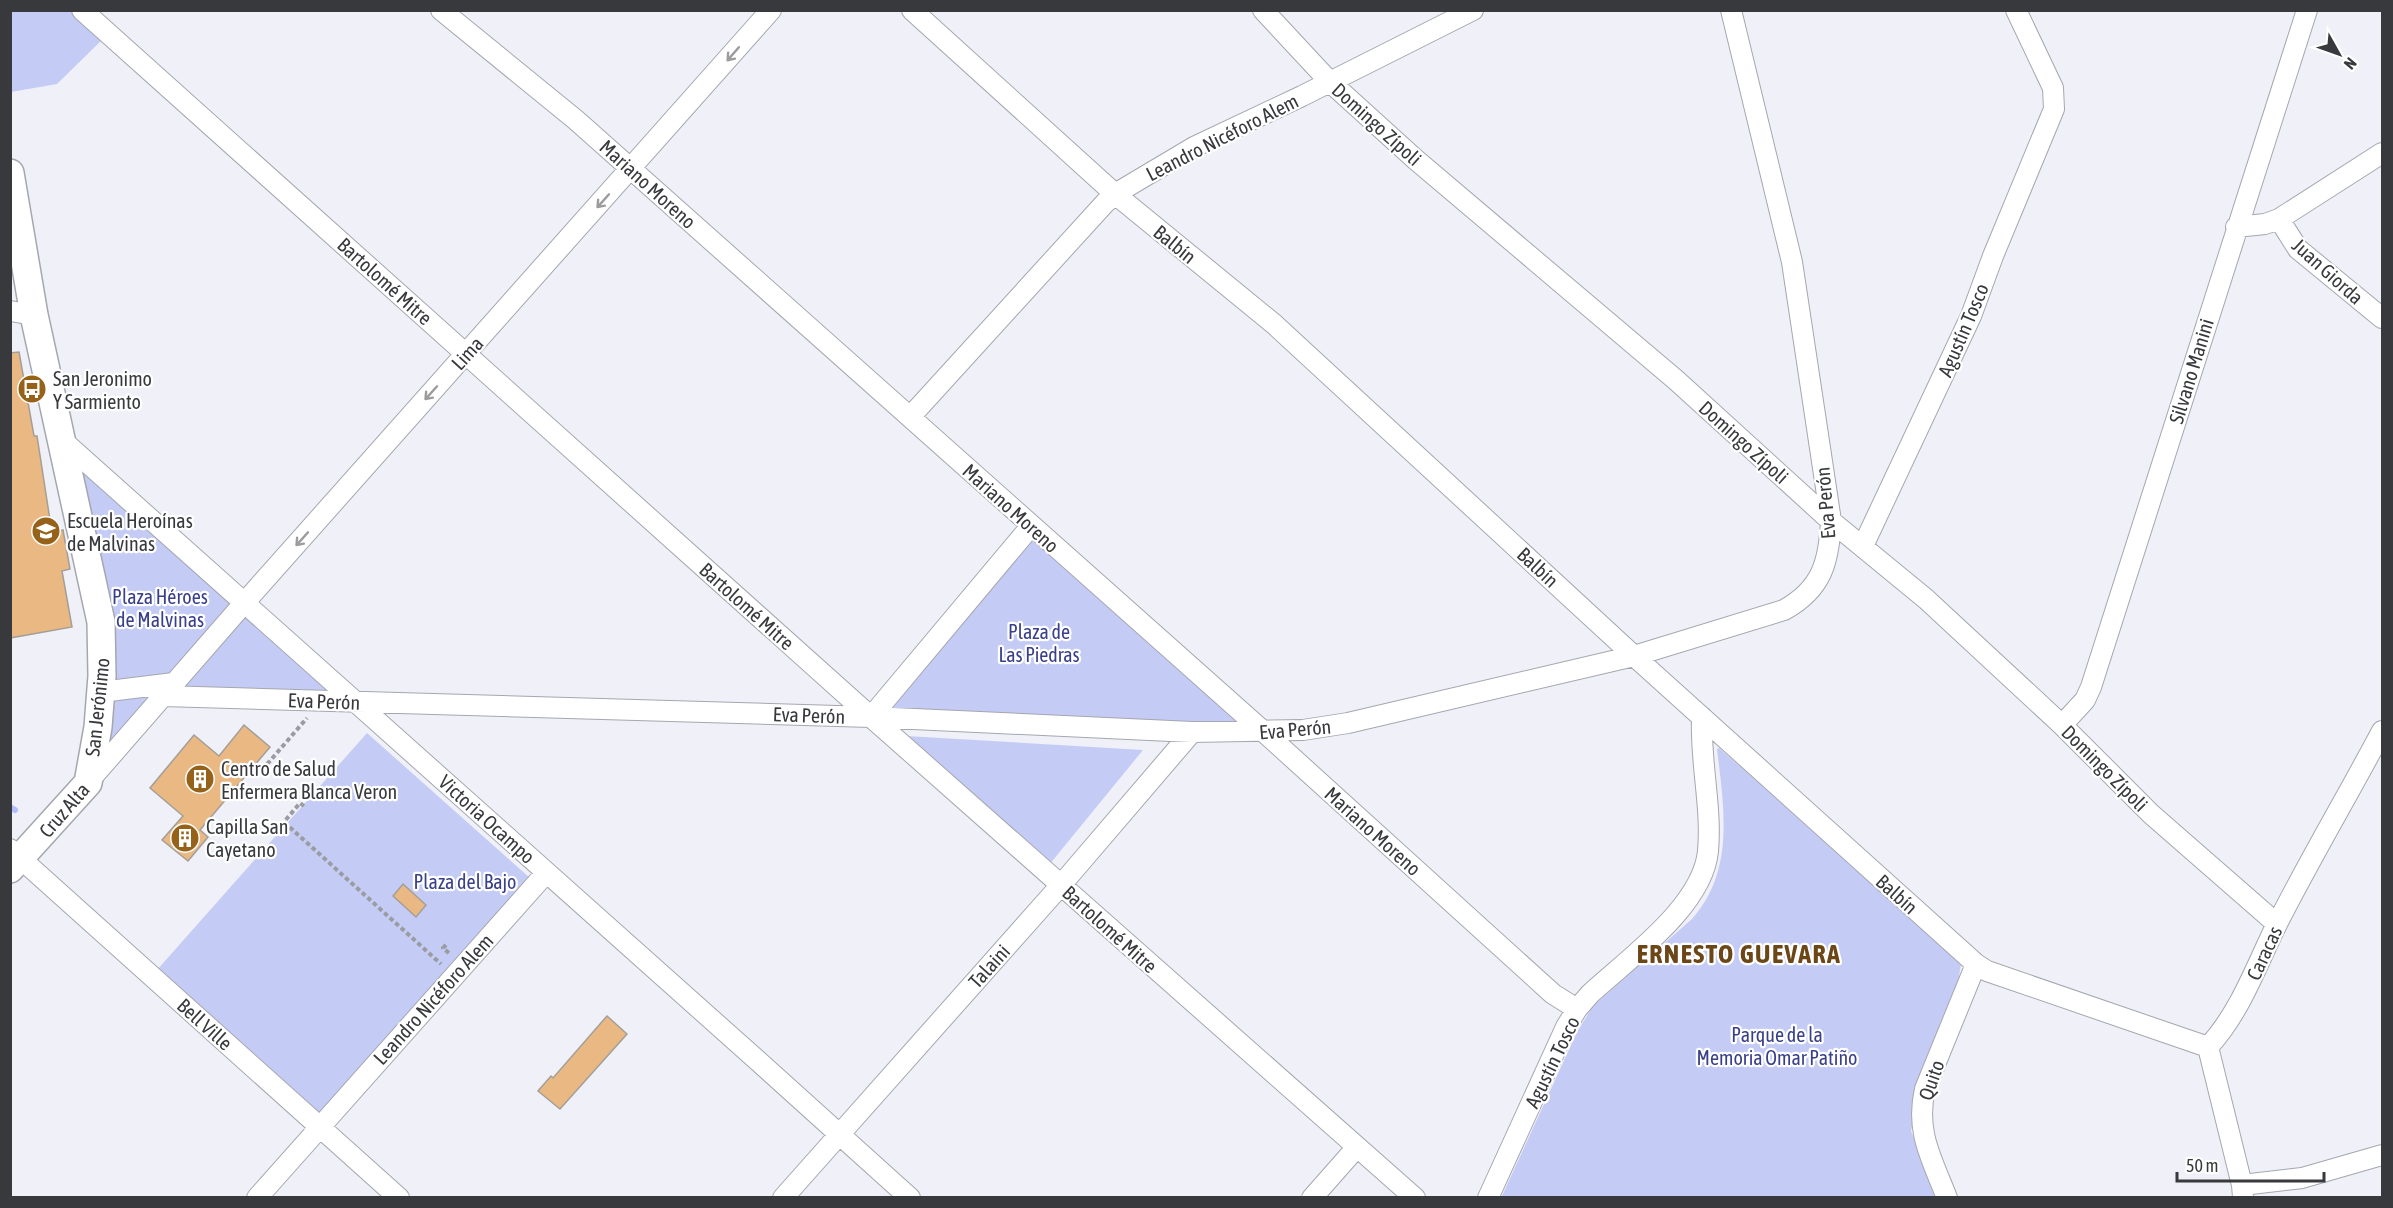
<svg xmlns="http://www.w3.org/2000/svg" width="2393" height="1208" font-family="'Asap Condensed',sans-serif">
<rect width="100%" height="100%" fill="#eff0f8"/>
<path fill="#c4ccf6" d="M11 11H82L108 34 57 84 11 92Z
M63 441 359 702 163 696 88 783 102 676Z
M1031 526 1264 732 871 717Z
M367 733 530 878 320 1115 157 970Z
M906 736 1143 750 1049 865Z
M1719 748 1958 956 1961 964 1957 989 1916 1109 1911 1131 1938 1197 1501 1198 1577 1032 1593 1006 1692 919C1735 871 1724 808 1717 749Z"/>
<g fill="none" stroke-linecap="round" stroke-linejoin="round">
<path stroke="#b2befd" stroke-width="6" d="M10 807 15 810"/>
</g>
<path fill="#eab983" stroke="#a39e98" stroke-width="1.5" d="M19 352 34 436H37L52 533 63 530 70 569 62 571 72 627 10 638V353Z
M244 725 270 747 200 830 208 837 188 861 162 840 183 816 150 788 194 735 219 756Z
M403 884 426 905 416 917 393 896Z
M607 1016 627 1034 560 1109 538 1091 551 1076 553 1078Z"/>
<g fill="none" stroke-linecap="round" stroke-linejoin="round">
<g stroke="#a5a7af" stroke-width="22">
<path id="street" d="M82 10 871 717 1415 1198
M441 10 576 120 1264 732 1553 994 1577 1009
M912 10 1115 194 1274 324 1634 656 1976 964 1987 971 2208 1047
M1263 10 1329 81 1415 159 1676 380 1831 521 1926 599 2062 725 2151 814 2277 924
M2279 219 2298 249 2382 318
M2236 227 2265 224 2279 219 2382 153
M10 311 34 315
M910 417 1105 203 1115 194 1194 147 1302 96 1473 10
M63 441C346 692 629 944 910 1198
M1863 546 1971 316 1993 256 2054 109 2053 88 2016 10
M101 692 174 683
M163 696 871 717 1192 732 1303 730 1348 723 1634 656 1784 610C1822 589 1829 562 1831 521L1792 262 1731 10
M871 717 1031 526
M2062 725 2085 700 2091 687 2307 10
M89 781 245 602 771 10
M10 849 399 1198
M2208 1047C2240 1013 2256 966 2277 924 2310 859 2348 795 2382 731
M2208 1047 2242 1185 2243 1198
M2242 1185 2302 1178 2382 1155
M257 1198 546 873
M783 1198 1061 885 1192 732
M1312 1198 1357 1147
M1488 1198 1566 1027 1577 1009 1590 994C1629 958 1703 906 1708 851 1712 807 1700 762 1702 717
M1947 1198C1932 1159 1915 1132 1925 1089L1976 964"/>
</g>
<g stroke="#a5a7af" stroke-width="30">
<path id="secondary" d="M10 173 34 315 101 622 102 676 98 727 88 783 10 869"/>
</g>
<path stroke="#9b9ca2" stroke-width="4" stroke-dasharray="4.5 3" stroke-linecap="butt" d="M256 764 263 769 307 718
M304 806 300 803 284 822 441 964
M446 945 443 948 450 954"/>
<use href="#street" stroke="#fff" stroke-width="20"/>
<use href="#secondary" stroke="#fff" stroke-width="27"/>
</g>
<defs><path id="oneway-shaft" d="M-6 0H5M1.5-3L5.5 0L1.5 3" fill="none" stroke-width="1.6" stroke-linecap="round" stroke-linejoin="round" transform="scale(1.5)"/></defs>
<g stroke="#9c9c9e">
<use href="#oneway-shaft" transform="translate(733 54) rotate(131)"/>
<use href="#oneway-shaft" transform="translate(603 201) rotate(132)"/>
<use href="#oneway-shaft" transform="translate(431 393) rotate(132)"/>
<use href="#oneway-shaft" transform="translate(302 539) rotate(132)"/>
</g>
<defs>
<g id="bus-disc" transform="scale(1.5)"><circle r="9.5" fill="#966118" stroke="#fff"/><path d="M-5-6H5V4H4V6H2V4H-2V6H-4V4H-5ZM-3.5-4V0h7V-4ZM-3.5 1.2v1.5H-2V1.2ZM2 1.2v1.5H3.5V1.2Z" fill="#fff"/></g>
<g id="school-disc" transform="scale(1.5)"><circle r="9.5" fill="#966118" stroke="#fff"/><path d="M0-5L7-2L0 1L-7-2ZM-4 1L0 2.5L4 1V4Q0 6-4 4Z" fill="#fff"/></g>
<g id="building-disc" transform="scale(1.5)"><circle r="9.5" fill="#966118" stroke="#fff"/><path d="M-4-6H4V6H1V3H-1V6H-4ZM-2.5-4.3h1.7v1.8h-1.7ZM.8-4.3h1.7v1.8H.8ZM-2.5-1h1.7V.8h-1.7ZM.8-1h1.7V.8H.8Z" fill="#fff"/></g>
</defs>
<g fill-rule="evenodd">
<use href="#bus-disc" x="32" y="389"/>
<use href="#school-disc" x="46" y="531"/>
<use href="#building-disc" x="200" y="779"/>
<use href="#building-disc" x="185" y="838"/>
</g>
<g text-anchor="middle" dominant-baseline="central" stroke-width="4.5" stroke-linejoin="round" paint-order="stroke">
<g font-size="20" fill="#38393c" stroke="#fff">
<text transform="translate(1377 124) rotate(42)">Domingo Zípoli</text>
<text transform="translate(1222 137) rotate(-27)">Leandro Nicéforo Alem</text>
<text transform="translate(648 184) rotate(42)">Mariano Moreno</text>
<text transform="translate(1175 244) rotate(39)">Balbín</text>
<text transform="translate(2328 271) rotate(42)">Juan Giorda</text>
<text transform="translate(385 281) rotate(42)">Bartolomé Mitre</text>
<text transform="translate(1963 330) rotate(-67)">Agustín Tosco</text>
<text transform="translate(467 353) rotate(-48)">Lima</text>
<text transform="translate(2191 371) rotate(-73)">Silvano Manini</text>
<text transform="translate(1744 442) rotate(42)">Domingo Zípoli</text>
<text transform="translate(1825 503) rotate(-95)">Eva Perón</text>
<text transform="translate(1011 508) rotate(42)">Mariano Moreno</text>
<text transform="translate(1538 567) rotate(43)">Balbín</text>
<text transform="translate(747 606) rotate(42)">Bartolomé Mitre</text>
<text transform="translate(324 701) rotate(2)">Eva Perón</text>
<text transform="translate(97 707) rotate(-84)">San Jerónimo</text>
<text transform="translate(809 715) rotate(2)">Eva Perón</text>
<text transform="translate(1295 729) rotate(-5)">Eva Perón</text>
<text transform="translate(2105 768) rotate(45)">Domingo Zípoli</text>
<text transform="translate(64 810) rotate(-49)">Cruz Alta</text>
<text transform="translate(487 819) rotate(42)">Victoria Ocampo</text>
<text transform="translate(1373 831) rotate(42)">Mariano Moreno</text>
<text transform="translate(1897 894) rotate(42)">Balbín</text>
<text transform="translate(1110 929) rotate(42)">Bartolomé Mitre</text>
<text transform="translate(2264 953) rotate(-65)">Caracas</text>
<text transform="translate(989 966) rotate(-48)">Talaini</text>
<text transform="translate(433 999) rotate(-48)">Leandro Nicéforo Alem</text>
<text transform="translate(205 1024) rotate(42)">Bell Ville</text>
<text transform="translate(1552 1062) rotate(-64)">Agustín Tosco</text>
<text transform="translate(1931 1080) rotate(-71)">Quito</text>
</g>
<g font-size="20" fill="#38393c" stroke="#fff" text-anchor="start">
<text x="53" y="378">San Jeronimo<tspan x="53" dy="23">Y Sarmiento</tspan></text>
<text x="67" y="520">Escuela Heroínas<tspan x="67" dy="23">de Malvinas</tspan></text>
<text x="221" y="768">Centro de Salud<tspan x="221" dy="23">Enfermera Blanca Veron</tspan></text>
<text x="206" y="826">Capilla San<tspan x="206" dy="23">Cayetano</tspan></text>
</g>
<g font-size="20" fill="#393f88" stroke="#fff">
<text x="160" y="596">Plaza Héroes<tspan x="160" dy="23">de Malvinas</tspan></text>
<text x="1039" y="631">Plaza de<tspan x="1039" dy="23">Las Piedras</tspan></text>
<text x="465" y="881">Plaza del Bajo</text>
<text x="1777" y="1034">Parque de la<tspan x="1777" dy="23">Memoria Omar Patiño</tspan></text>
</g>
<g font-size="26" font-weight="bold" letter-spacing="1.5" fill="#6b4616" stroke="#fff">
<text x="1739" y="954">ERNESTO GUEVARA</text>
</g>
</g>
<rect width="2393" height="1208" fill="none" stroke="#38393c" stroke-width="24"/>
<g transform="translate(2339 54) rotate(130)" stroke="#ffffff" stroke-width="4.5" paint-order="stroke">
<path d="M0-4.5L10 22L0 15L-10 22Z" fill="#38393c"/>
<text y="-9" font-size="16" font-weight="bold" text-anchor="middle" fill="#38393c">N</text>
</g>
<path d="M2177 1172v9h147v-9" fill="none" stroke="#38393c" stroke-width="3"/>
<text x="2186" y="1172" font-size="18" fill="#38393c" stroke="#ffffff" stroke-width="4.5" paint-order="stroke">50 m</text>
</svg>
